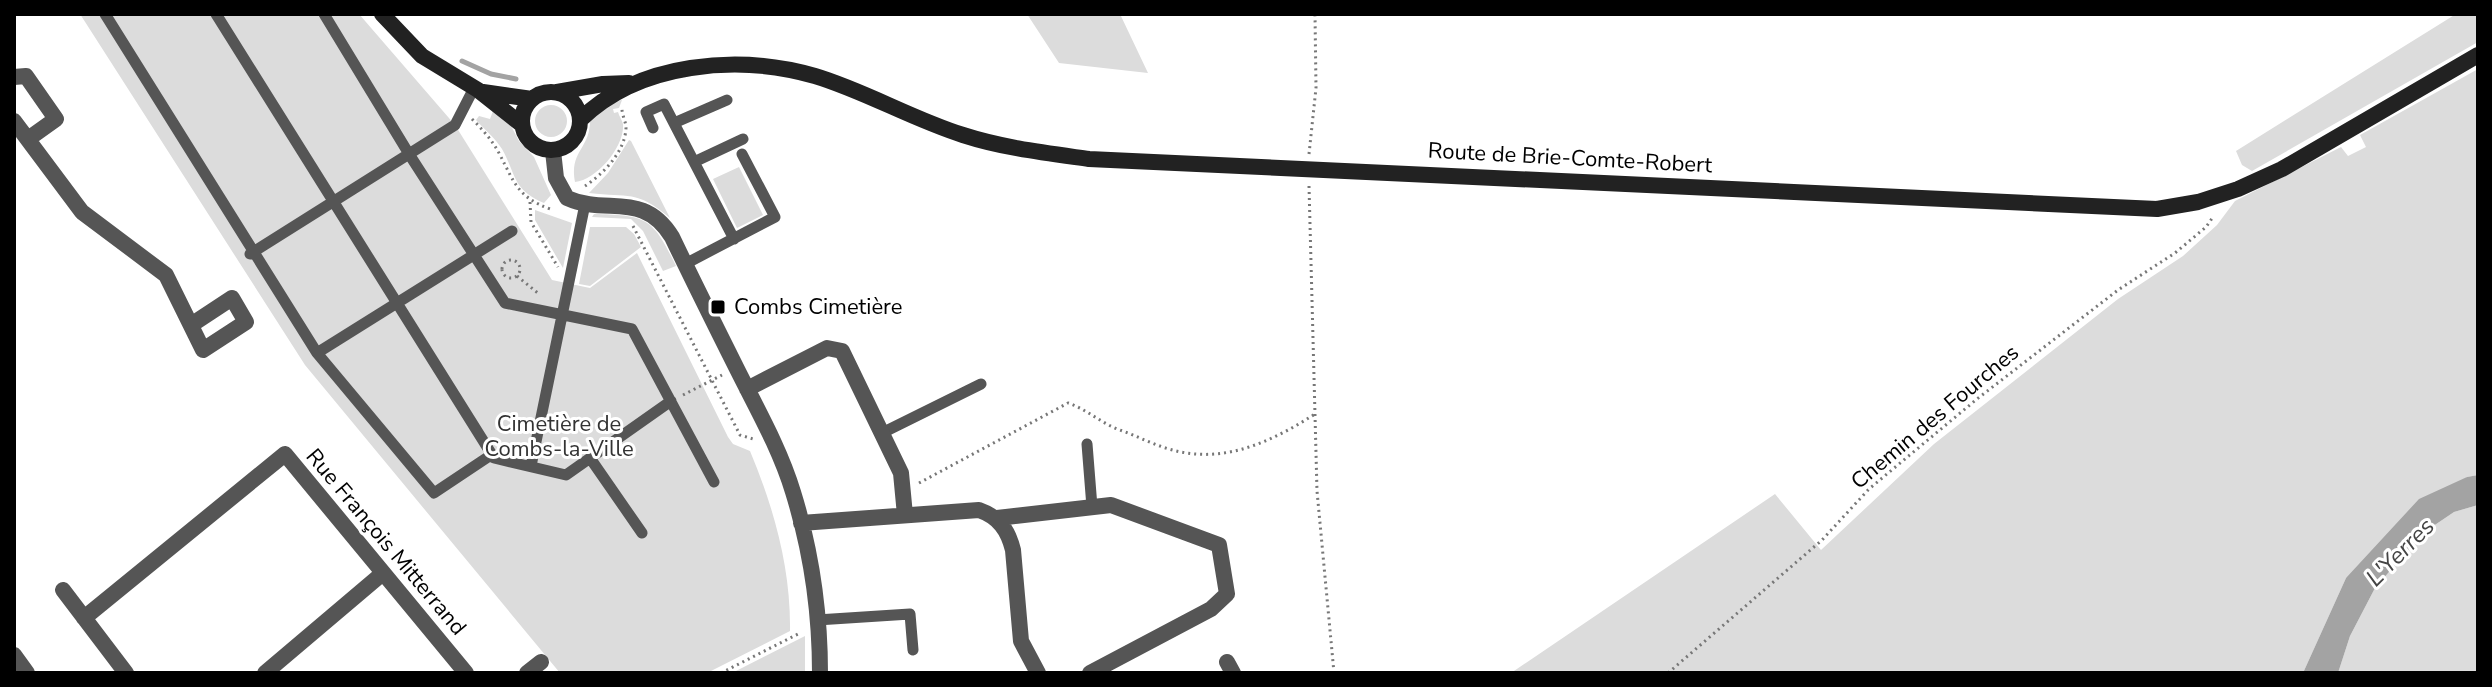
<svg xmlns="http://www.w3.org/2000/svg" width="2492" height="687" font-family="'Nunito Sans',sans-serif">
<rect width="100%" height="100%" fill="#fff"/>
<path fill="#dcdcdc" d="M80 14H359L455 125 552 280 590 288 637 253 728 437 733 444 750 451C774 508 791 569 790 631L707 673H560L305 365Z
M1027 14H1120L1148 73 1059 63Z
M2456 14H2478V42L2252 171 2242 165 2236 151Z
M2478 69V475L2467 477 2346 578 2303 673H1511L1775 494 1821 550 1934 444 2118 299 2183 256 2217 225 2235 201 2341 147 2348 156 2366 147 2360 135Z
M622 100 619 108 613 109 614 113 618 112C619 116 622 120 623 124 625 146 597 180 575 182 569 151 590 149 590 121L610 102Z
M535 121a16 16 0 1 1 32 0a16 16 0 1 1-32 0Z
M493 111 509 122 519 141 534 157 551 195 544 203C512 189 517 176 502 149 495 138 484 129 476 120L479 116 490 119Z
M629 140 631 141 670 218C635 189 630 198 589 193L608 173Z
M739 167 763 215 737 228 713 179Z
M535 210 572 223 563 268 535 220Z
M594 214C647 215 653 218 676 266L663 271 643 231 631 219 592 217Z
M590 227H626L634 234 641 247 590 286 579 284Z
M2478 505V673H2338L2350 636 2375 588 2423 533 2454 512Z
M805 636V673H732Z"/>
<path fill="#a3a3a3" d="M2478 475V505L2454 512 2423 533 2375 588 2350 636 2338 673H2303L2346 578 2419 499 2467 477Z"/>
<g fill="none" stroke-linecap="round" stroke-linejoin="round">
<path stroke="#a3a3a3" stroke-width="5" d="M462 61 491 74 516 79"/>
<path stroke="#777" stroke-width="3" stroke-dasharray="2 4" stroke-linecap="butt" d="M472 119C483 130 493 141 500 155 515 184 518 197 550 209
M1309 154 1316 88 1315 14
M585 186C603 174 625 152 626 128 626 122 622 115 622 109
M1309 186 1317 491 1334 673
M530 202 531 222 558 267
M633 226 740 435 753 439
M502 269a9 9 0 1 1 18 0a9 9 0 1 1-18 0Z
M517 276 539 294
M683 395 722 375
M919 483 1068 403C1086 409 1100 422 1117 429 1138 436 1159 448 1181 452 1230 462 1276 439 1315 414
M721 673 800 633
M1668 673 1822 540 1869 489 1977 399 2118 290 2175 253 2206 227 2213 217"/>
<path stroke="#555" stroke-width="11" d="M105 14 317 353
M216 14 494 458 566 475 671 401
M324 14 409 154 505 303 632 329 714 482
M674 123 727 100
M653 128 646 112 664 104 734 239
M694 162 743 139
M250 254 455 125 474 88
M685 264 775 217 742 154
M882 433 981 384
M1087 444 1092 507
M491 455 434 493 317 353 512 231
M590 458 642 533
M531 466 585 204
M817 620 910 614 913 650"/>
<path stroke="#555" stroke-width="16" d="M14 77 26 76 56 119 28 139
M14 121 82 212 166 275 203 350 246 322 232 298 191 325
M553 151 556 178 567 198C607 216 643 190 672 237 693 281 715 325 737 369 757 409 780 449 793 492 811 550 820 612 820 673
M747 389 827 348 842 351 901 473 905 515
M997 518 1111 505 1219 545 1227 594 1211 609 1090 673
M801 523 979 510C999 517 1008 530 1013 550L1021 641 1038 673
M63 590 126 673
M84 618 285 454 466 673
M14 655 27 673
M1227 662 1233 673
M265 673 383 573
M527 673 541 662"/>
<path stroke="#222" stroke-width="16" d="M382 14 422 56 478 90 521 124
M522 121a29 29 0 1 1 58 0a29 29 0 1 1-58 0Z
M483 92 532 99
M557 92 603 84 629 83
M580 120C639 62 738 54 815 76 865 91 912 119 963 135 1003 148 1046 153 1089 159L2157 209 2198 202 2238 189 2282 169 2478 55"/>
</g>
<rect fill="#000" stroke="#fff" stroke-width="3" x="710" y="299" width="16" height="16" rx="4"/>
<g text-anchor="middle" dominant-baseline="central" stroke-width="6" stroke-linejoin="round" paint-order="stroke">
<g font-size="22" fill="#000" stroke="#fff">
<text transform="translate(1570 158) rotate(3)">Route de Brie-Comte-Robert</text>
<text transform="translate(1935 417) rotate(-40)">Chemin des Fourches</text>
<text transform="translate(386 542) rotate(50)">Rue François Mitterrand</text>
</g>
<g font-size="22" fill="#000" stroke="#fff" text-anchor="start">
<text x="734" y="307">Combs Cimetière</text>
</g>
<g font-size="22" fill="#333" stroke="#fff">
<text x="559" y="424">Cimetière de<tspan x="559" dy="25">Combs-la-Ville</tspan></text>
</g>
<g font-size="24" font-style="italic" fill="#444" stroke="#fff">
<text transform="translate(2400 552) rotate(-45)">L'Yerres</text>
</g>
</g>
<rect width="2492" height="687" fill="none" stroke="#000000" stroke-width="32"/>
</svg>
